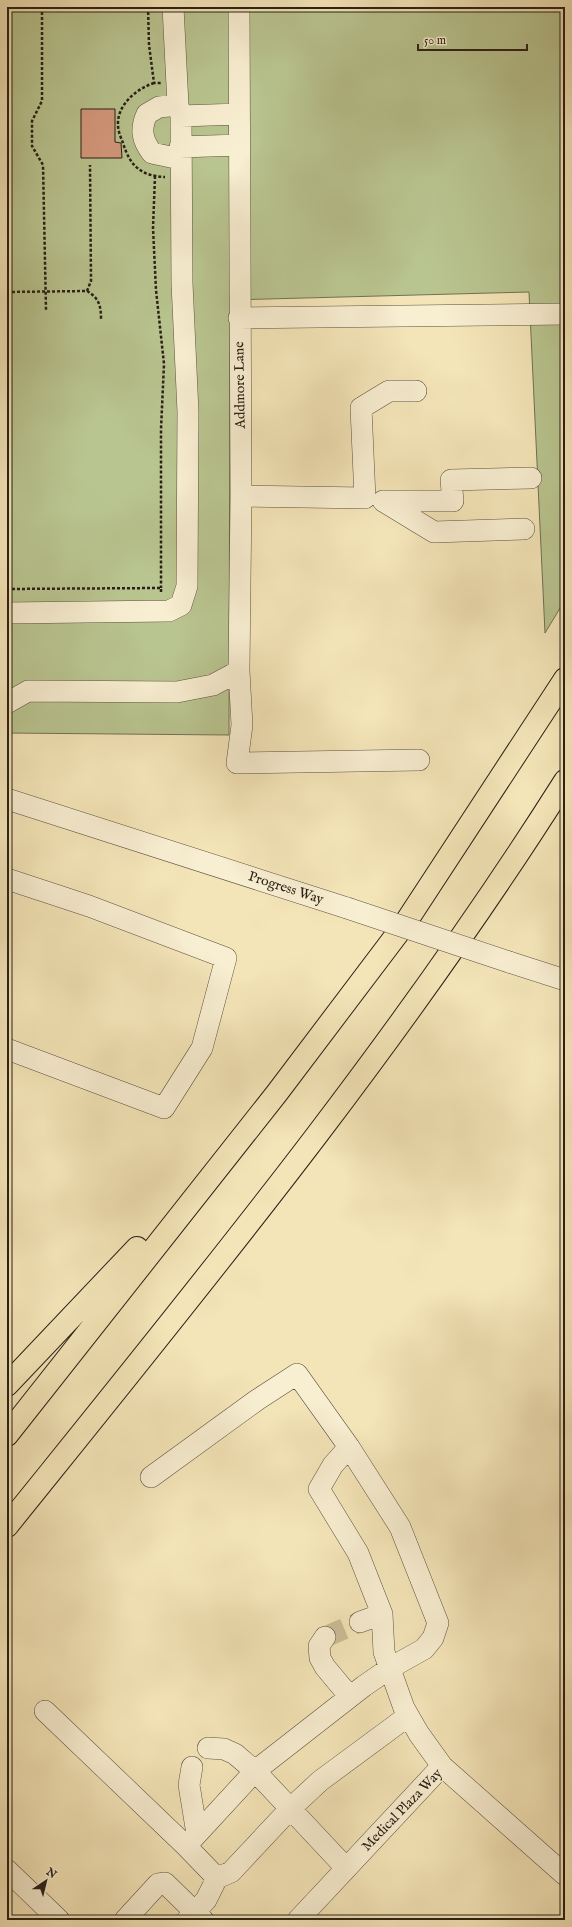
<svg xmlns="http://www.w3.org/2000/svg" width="572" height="1927" font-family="'IM FELL English',serif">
<rect width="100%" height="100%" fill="#f4e5b8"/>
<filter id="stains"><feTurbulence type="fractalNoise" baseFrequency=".005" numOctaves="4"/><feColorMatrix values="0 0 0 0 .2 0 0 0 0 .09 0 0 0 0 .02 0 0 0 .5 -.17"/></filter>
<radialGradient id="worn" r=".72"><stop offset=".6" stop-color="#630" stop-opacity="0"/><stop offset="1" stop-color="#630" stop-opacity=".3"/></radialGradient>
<path fill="#b9c590" stroke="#717254" d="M7 7H565V600L545 633 529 292 230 300 229 735 7 733Z"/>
<path fill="#d59a7e" stroke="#292017" d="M81 109H115V142L121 143 122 158H81Z"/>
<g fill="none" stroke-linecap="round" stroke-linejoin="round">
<path stroke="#cbbe98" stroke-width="21" stroke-dasharray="21 10" stroke-linecap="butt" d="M325 1637 360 1622"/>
<g stroke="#5c513f" stroke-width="22">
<path id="minor" d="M239 7 241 496 239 671 242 725 237 763 419 760
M178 105 159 107 147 114C140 129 142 140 152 153L180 159
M181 116 239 114
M180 147 239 145
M239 318 565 314
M241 496 365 498 361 408 389 391H416
M383 501 434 532 524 529
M384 501H453L451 480 531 478
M7 613 169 611 181 605 187 586 188 412 182 283 181 116 178 105 173 7
M7 703 28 691 177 692 213 685 239 671
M7 799 347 908
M7 879 89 906 226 958 202 1048 164 1108 7 1049
M509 962 565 980
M349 1447 333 1465 319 1489 358 1553 382 1614 384 1652 404 1708 419 1734 442 1766
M151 1477 257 1400 297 1374 349 1447 400 1527 438 1623 433 1638 424 1649 390 1668 364 1686 255 1771 186 1846 217 1878 231 1872 290 1809 320 1781 408 1716
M360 1622 382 1614
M325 1637 319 1646 320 1658 325 1667 350 1697
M45 1711 186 1846
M208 1748 224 1749 235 1754 255 1771 346 1868
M192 1767 189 1785 197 1834
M7 1870 59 1920
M125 1920 158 1884 165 1883 203 1920
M187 1920 206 1900 217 1878
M298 1920 442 1766 565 1875"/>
</g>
<g stroke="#292017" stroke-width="24">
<path id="highway" d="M7 1385 137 1248
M7 1435 277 1093 404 925 565 679
M7 1526C201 1285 399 1044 565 781"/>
</g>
<path stroke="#292017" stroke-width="2.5" stroke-dasharray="3 2" stroke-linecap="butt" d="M42 7V101L32 121V146L43 165 46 310
M148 7 149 45 154 83H161
M154 83C136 89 117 105 118 125 118 131 121 138 123 143 130 166 141 176 165 177
M155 176 153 228 156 290 164 364 161 429V588
M87 291 91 281 90 165
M7 292 87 291C99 298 101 306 101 319
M7 589 161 588V593"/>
<use href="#minor" stroke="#f8eed1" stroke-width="21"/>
<use href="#highway" stroke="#f4e5b8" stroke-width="22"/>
<g stroke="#5c513f" stroke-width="22" stroke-linecap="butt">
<path id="minor-bridge" d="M347 908 509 962"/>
</g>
<use href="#minor-bridge" stroke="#f8eed1" stroke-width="21"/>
</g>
<g text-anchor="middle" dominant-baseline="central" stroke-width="3.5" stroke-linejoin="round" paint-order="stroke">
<g font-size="14" fill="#292017" stroke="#f8eed1">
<text transform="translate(240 385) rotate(-91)">Addmore Lane</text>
<text transform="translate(286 888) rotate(18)">Progress Way</text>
<text transform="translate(402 1810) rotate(-46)">Medical Plaza Way</text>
</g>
</g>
<rect width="572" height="1927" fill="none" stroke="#f4e5b8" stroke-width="24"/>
<rect x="8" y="8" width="556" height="1911" fill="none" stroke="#292017" stroke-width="2"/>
<rect x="12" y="12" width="548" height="1903" fill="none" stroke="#292017"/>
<g transform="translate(46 1881) rotate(35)" stroke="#f8eed1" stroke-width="3" paint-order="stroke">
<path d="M0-3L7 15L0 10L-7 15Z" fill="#292017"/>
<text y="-6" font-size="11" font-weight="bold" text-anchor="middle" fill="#292017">N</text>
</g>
<path d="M418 44v6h109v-6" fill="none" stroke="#292017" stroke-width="2"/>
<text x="424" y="44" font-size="12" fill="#292017" stroke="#f8eed1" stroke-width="3" paint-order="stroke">50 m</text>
<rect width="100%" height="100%" filter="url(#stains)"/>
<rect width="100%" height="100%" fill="url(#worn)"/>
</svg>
